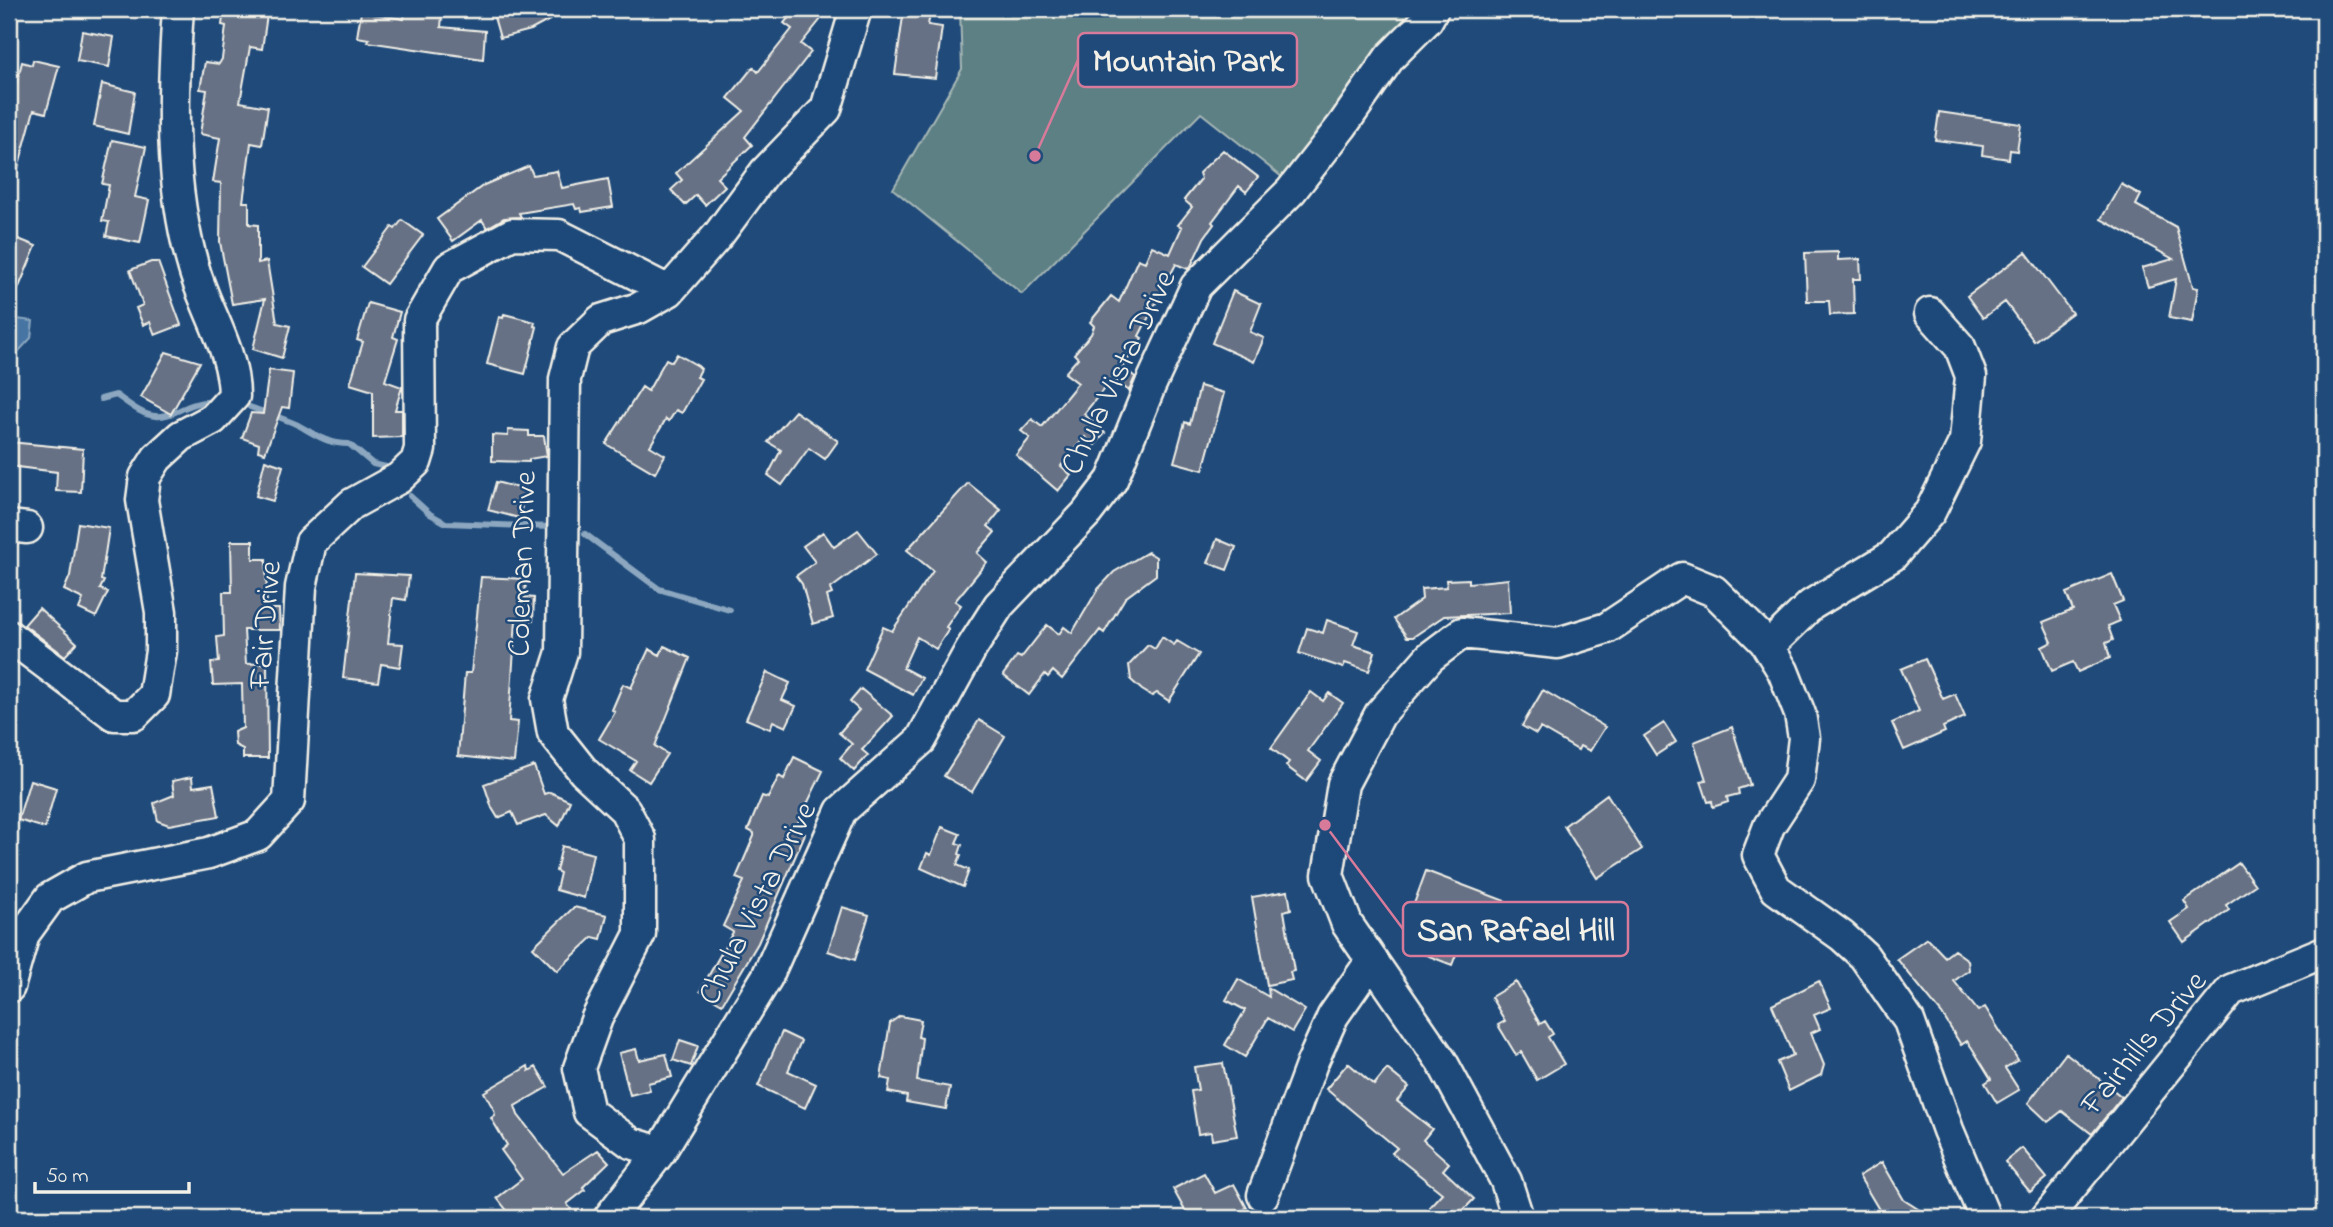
<svg xmlns="http://www.w3.org/2000/svg" width="2333" height="1227" font-family="'Indie Flower',sans-serif">
<rect width="100%" height="100%" fill="#1f4a7a"/>
<filter id="ink" filterUnits="userSpaceOnUse"><feTurbulence type="fractalNoise" baseFrequency=".0143" numOctaves="2"/><feDisplacementMap in="SourceGraphic" scale="14" xChannelSelector="R" yChannelSelector="G"/><feConvolveMatrix kernelMatrix="1 2 1 2 8 2 1 2 1" color-interpolation-filters="sRGB"/></filter>
<g filter="url(#ink)">
<path fill="#5d8085" stroke="#a8b8b6" stroke-width="2" d="M960 9H1434L1287 181 1201 113 1022 294 893 189 962 69Z"/>
<path fill="#4775a3" stroke="#8ca7bf" stroke-width="2" d="M17 319 33 321 31 338 18 352 9 346 16 333Z"/>
<g fill="none" stroke-linecap="round" stroke-linejoin="round">
<path stroke="#8ca7bf" stroke-width="6" d="M101 399 116 395C128 403 141 415 155 416 174 418 188 400 213 402
M250 407C266 413 283 418 298 425 316 435 327 444 349 444L373 464 386 467
M410 496 430 514 446 523 550 527
M585 534 659 589 730 610"/>
</g>
<path fill="#667185" stroke="#f4f1e8" stroke-width="2" d="M224 9H244V13L267 15 262 49 250 47 240 102 268 107 262 145 251 143 243 202H249V224L258 225V263L267 261 277 323 290 326 282 358 253 349 265 299 232 304 220 242 221 183 213 182 220 138 200 134 207 90 200 89 205 62 219 64 222 59 226 26 222 25Z
M514 9H570L531 30 500 38 494 17Z
M796 9H829L801 44 811 52 745 137 752 145 717 178 725 186 705 205 696 195 685 205 671 190 682 180 676 173 744 111 728 98 753 67 758 72 792 29 784 23Z
M904 9H931L928 25 942 27 935 78 895 74Z
M361 12 404 19 405 13 442 16 441 27 485 31 483 59 368 42 369 39 357 37Z
M82 31 114 37 109 67 77 61Z
M33 60 59 66 46 113 34 110 14 183H9V112L22 62 32 65Z
M102 84 135 92 128 134 94 126Z
M1939 112 2021 124 2017 151 2010 150 2009 159 1982 155 1983 146 1935 140Z
M112 140 146 147 135 197 149 200 140 243 106 236 109 222 102 221 109 185 102 184Z
M1223 150 1258 177 1246 192 1239 186 1212 222 1214 224 1204 238 1191 266 1188 269 1176 264 1139 336 1142 338 1123 367 1135 377 1129 391 1115 380 1109 387 1107 385 1084 414 1105 433 1095 445 1085 437 1061 466 1071 475 1058 491 1016 455 1030 438 1021 431 1032 419 1042 427 1078 383 1065 373 1078 358 1074 354 1091 334 1094 326 1090 322 1111 296 1119 302 1138 259 1145 262 1152 246 1170 254 1182 227 1178 225 1192 207 1184 200 1201 179 1199 173Z
M529 166 533 175 557 171 562 188 608 179 613 207 582 212 581 208 576 209 574 204 519 213 521 217 504 218 487 228 482 220 453 241 437 219 484 185Z
M2121 184 2141 195 2136 205 2176 227 2193 287 2198 288 2192 322 2169 318 2176 279 2148 287 2142 268 2173 259 2101 219Z
M402 220 423 235 386 284 362 267 392 227 395 229Z
M16 238 36 246 9 311V242L13 244Z
M1838 252V260L1860 259 1861 279H1853L1854 314 1830 315 1829 301H1807L1805 253Z
M2026 252 2072 313 2034 341 2005 302 1983 318 1967 296Z
M151 262H158L181 325 155 335 150 322 143 325 136 308 143 305 130 270Z
M1233 291 1261 304 1250 332 1264 338 1254 362 1212 343Z
M368 303 400 312 393 337 398 339 385 381 402 387 395 410H402V437L373 438V391L350 384 363 342 357 340Z
M504 314 535 322 534 326 537 327 525 374 487 364 499 317 503 318Z
M166 352 200 362 171 414 141 397Z
M677 354 698 366 701 369 697 377 701 379 682 413 676 410 669 421 666 419 650 446 665 455 655 473 606 444 642 387 648 391 666 359 672 362Z
M269 370 293 373 289 408 282 407 265 453 258 451 259 444 242 438 251 413 263 414Z
M1200 386 1224 393 1203 470 1174 462 1185 422 1190 424Z
M795 411 838 441 825 459 809 448 782 485 768 475 781 450 768 442Z
M508 430 529 431V436H544L547 456 529 459V462L492 461V435L508 436Z
M9 442 83 449 81 492 56 491 57 472 9 466Z
M265 460 283 466 273 501 256 496Z
M496 482 526 490 519 518 488 510Z
M968 483 1001 510 988 526 995 532 977 553 987 562 955 601 961 605 946 627 949 629 936 649 917 637 903 668 922 678 913 695 864 669 883 627 892 631 933 571 907 550Z
M78 523 109 528 101 580 104 581 100 589 108 592 96 617 79 609 83 599 64 590 70 576Z
M858 530 877 554 830 589 832 594 827 596 833 618 813 624 802 584 796 576 815 562 803 546 823 532 834 547Z
M1217 539 1236 547 1227 570 1208 563Z
M231 541H253V559H266L267 609H279L280 630H244L246 664 267 663 268 758H243V749L235 745 234 732 243 728 242 684 213 685 211 663 219 662 217 637 224 636 223 592H232Z
M1148 552 1156 557V575L1125 598 1104 633 1100 630 1062 679 1053 671 1048 677 1045 674 1029 695 1003 675 1017 656 1021 658 1047 625 1059 634 1064 627 1072 633 1098 589 1114 572Z
M355 573 409 576 406 600 393 598 388 643 403 644 400 667 381 664 378 682 343 678Z
M2112 574 2123 601 2113 605 2120 621 2108 626 2113 640 2106 643 2110 658 2078 672 2073 662 2052 671 2042 647 2052 642 2043 622 2073 610 2066 593Z
M481 577 526 579 525 597 534 598 533 621 516 620 509 721 518 722 514 762 458 756 465 673H471Z
M1469 579V583L1508 579 1510 613 1444 616 1413 637H1407L1394 619 1422 599 1421 589 1447 587 1446 580Z
M39 608 77 643 65 656 24 625Z
M1327 620 1358 631 1353 645 1375 652 1369 671 1345 663 1343 668 1299 653 1307 628 1323 633Z
M1162 637 1174 645 1177 641 1199 654 1169 701 1157 693 1152 696 1142 690 1131 680 1129 665 1148 645 1155 649Z
M664 646 690 658 655 746 667 754 649 782 630 770 636 761 599 739 615 712 612 710 623 684 631 688 649 649 660 655Z
M1925 659 1943 699 1955 694 1965 717 1943 727 1945 732 1904 750 1892 723 1919 711 1901 669Z
M767 672 790 683 782 700 796 706 786 727 773 721 770 729 746 719Z
M861 689 893 716 862 750 868 755 854 771 840 758 852 744 839 733 859 710 850 702Z
M1543 690 1605 727 1590 751 1580 746 1578 750 1540 728 1536 734 1522 726Z
M1311 692 1323 701 1329 693 1343 703 1308 751 1321 761 1306 781 1286 766 1289 762 1271 748Z
M979 720 1005 736 972 792 944 776Z
M1664 723 1676 742 1656 755 1644 736Z
M1732 727 1750 785 1738 789 1739 794 1727 797 1728 802 1713 807 1712 801 1708 802 1701 781 1706 780 1694 742Z
M794 757 823 771 795 829 805 834 758 943 722 1004 700 991 733 932 723 926 744 881 736 878 754 836V833L748 830 762 796 768 798 779 776 784 779Z
M534 766 544 794 550 792 570 801 559 826 546 815 518 825 512 812 498 818 492 808 484 784Z
M192 777 193 787 213 784 219 816 169 825 158 821 154 803 174 795 172 781Z
M30 780 56 788 45 828 18 820Z
M1607 794 1642 849 1597 878 1564 826Z
M942 827 960 834 956 843 962 845 959 854 961 855 957 865 969 870 963 887 921 868 927 853 931 855Z
M562 846 593 854 584 898 556 890 560 873 556 871Z
M2239 863 2255 885 2226 905 2229 910 2184 942 2170 922 2189 909 2184 901Z
M1426 871 1505 901 1502 909 1530 920 1522 940 1509 935 1505 944 1466 929 1452 965 1421 953 1429 932 1407 923Z
M1288 891 1291 909 1284 911 1294 971 1290 972 1292 980 1267 985 1252 897Z
M574 907 607 915 601 939 593 937 557 971 533 947Z
M842 907 869 915 855 960 828 951Z
M1927 938 1945 957 1954 950 1968 960 1969 970 1954 981 1978 1011 1985 1007 2018 1060 2005 1068 2019 1090 1997 1103 1985 1083 1991 1079 1972 1048 1967 1041 1961 1045 1942 1014 1897 959Z
M1238 979 1269 997 1268 988 1305 1010 1292 1032 1268 1018 1245 1057 1225 1045 1245 1010 1226 1000Z
M1819 981 1831 1008 1814 1015 1820 1029 1811 1033 1824 1065 1821 1075 1789 1091 1777 1062 1793 1055 1772 1005Z
M1516 982 1540 1024 1545 1021 1553 1034 1548 1037 1564 1064 1537 1080 1521 1052 1516 1055 1498 1025 1505 1021 1491 997Z
M900 1016 921 1020 918 1037 922 1038 917 1081 950 1087 946 1109 906 1102 907 1096 888 1092 890 1080 881 1078 890 1023Z
M782 1032 801 1041 788 1071 816 1084 805 1108 758 1086Z
M680 1040 698 1046 691 1066 673 1060Z
M636 1049 639 1060 666 1054 672 1077 648 1083 650 1090 630 1095 619 1053Z
M2066 1053 2122 1097 2092 1134 2062 1111 2048 1122 2028 1103Z
M1223 1063 1237 1136 1212 1140 1211 1132 1198 1134 1191 1091 1198 1090 1194 1067Z
M1348 1063 1374 1085 1387 1069 1409 1087 1397 1101 1432 1129 1423 1140 1449 1163 1443 1170 1474 1199 1456 1218H1425L1433 1210 1429 1207 1442 1193 1392 1153 1397 1148 1326 1089Z
M528 1066 529 1071 536 1067 548 1087 515 1106 518 1115 563 1173 598 1150 609 1162 583 1187 585 1190 567 1204 571 1209 559 1218H513L497 1198 522 1179 501 1150 507 1145 491 1118 495 1115 494 1110 484 1092Z
M2022 1148 2047 1178 2030 1192 2005 1162Z
M1882 1162 1904 1200 1932 1218H1884L1859 1176Z
M1204 1173 1215 1193 1234 1184 1247 1208 1227 1218H1189L1173 1189Z"/>
<g fill="none" stroke-linecap="round" stroke-linejoin="round">
<g stroke="#f4f1e8" stroke-width="35">
<path id="minor" d="M9 526 27 528
M9 636 114 715H134L154 695 161 651V612L142 500 145 477 157 458 181 436 213 419 234 396C234 351 206 311 194 269 169 185 172 95 178 9
M1768 647 1811 605 1892 556 1930 512 1965 441 1971 376 1960 347 1930 313
M9 987 24 934 50 898 87 877 209 853 258 835 289 801 301 587 311 542 352 504 399 478 416 462 420 449 419 320 449 268 512 234 559 235 669 291
M660 1152 631 1143 589 1112 579 1068 597 1018 640 934V839L625 810 584 772 553 733 547 699 562 652 565 379 573 347 601 320 639 308 669 291 719 234 765 172 826 109 856 9
M1263 1195 1312 1063 1333 1016 1372 960
M609 1218 660 1152 767 977 841 811 921 740 971 649 999 605 1086 514 1112 480 1150 386 1196 286 1291 191 1342 126 1390 57 1427 20 1433 9
M1518 1218 1506 1181 1442 1062 1347 924 1328 875 1343 784 1380 714 1430 657 1462 633 1558 643 1607 628 1682 578 1714 591 1765 642 1783 671 1800 714 1804 738 1799 780 1769 826 1758 855 1776 889 1842 936 1864 956 1909 1021 1948 1130 1985 1218
M2046 1218 2231 990 2324 952"/>
</g>
<use href="#minor" stroke="#1f4a7a" stroke-width="30"/>
</g>
</g>
<g text-anchor="middle" dominant-baseline="central" stroke-width="5" stroke-linejoin="round" paint-order="stroke">
<g font-size="32" fill="#f4f1e8" stroke="#1f4a7a">
<text transform="translate(1120 373) rotate(-64)">Chula Vista Drive</text>
<text transform="translate(524 564) rotate(-88)">Coleman Drive</text>
<text transform="translate(267 625) rotate(-85)">Fair Drive</text>
<text transform="translate(759 904) rotate(-63)">Chula Vista Drive</text>
<text transform="translate(2145 1044) rotate(-50)">Fairhills Drive</text>
</g>
</g>
<path fill="none" stroke="#d87a9a" stroke-width="2.5" d="M1035 156L1078 60M1325 825L1403 929"/>
<g fill="#d87a9a" stroke="#1f4a7a" stroke-width="2.5">
<circle cx="1035" cy="156" r="7"/>
<circle cx="1325" cy="825" r="7"/>
</g>
<g fill="#1f4a7a" stroke="#d87a9a" stroke-width="2.5">
<rect x="1078" y="33" width="219" height="54" rx="7"/>
<rect x="1403" y="902" width="225" height="54" rx="7"/>
</g>
<g font-size="33" text-anchor="middle" font-weight="bold" fill="#f4f1e8">
<text x="1188" y="71">Mountain Park</text>
<text x="1516" y="940">San Rafael Hill</text>
</g>
<rect width="2333" height="1227" fill="none" stroke="#1f4a7a" stroke-width="35"/>
<rect x="18" y="18" width="2298" height="1192" fill="none" stroke="#f4f1e8" stroke-width="2.5" filter="url(#ink)"/>
<path d="M35 1182v10h154v-10" fill="none" stroke="#f4f1e8" stroke-width="3.5"/>
<text x="46" y="1182" font-size="21" fill="#f4f1e8" stroke="#1f4a7a" stroke-width="5" paint-order="stroke">50 m</text>
</svg>
